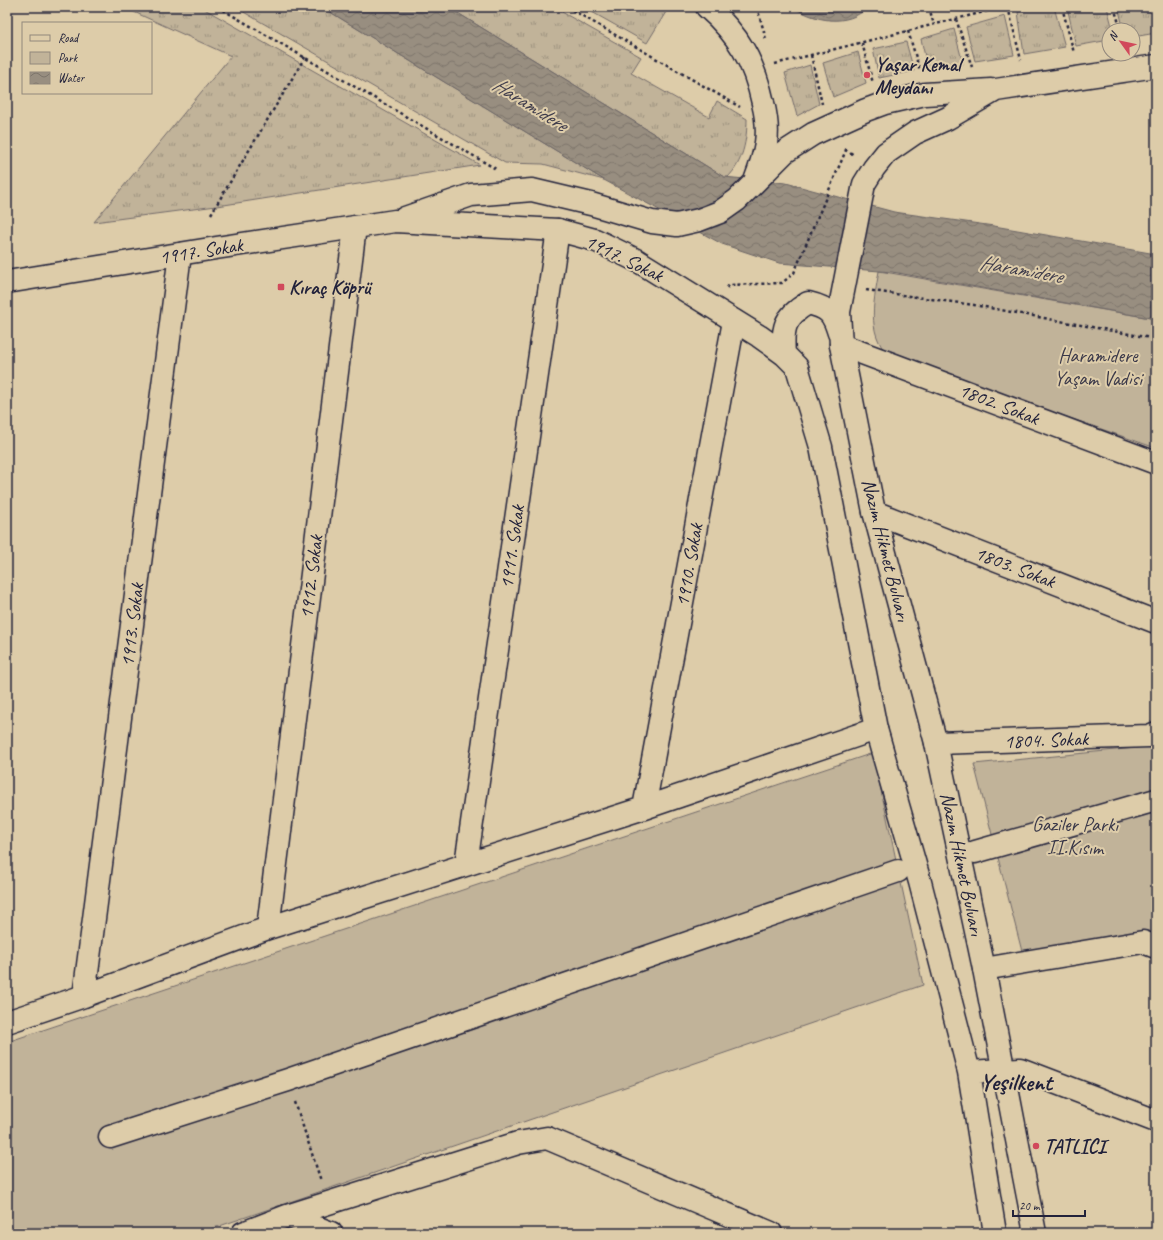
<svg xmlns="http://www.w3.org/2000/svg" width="1163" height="1240" font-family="Caveat,sans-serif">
<defs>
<pattern id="grass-tufts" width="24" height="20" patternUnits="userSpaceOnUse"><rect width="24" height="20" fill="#c1b399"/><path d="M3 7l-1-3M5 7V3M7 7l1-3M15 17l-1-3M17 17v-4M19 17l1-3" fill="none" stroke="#9c917e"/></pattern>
<pattern id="water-waves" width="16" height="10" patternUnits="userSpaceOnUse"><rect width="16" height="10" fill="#988e80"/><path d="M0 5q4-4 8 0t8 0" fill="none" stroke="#7c746a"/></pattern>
</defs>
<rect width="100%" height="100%" fill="#ddcca9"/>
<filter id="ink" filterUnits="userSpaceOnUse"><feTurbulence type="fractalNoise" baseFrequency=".025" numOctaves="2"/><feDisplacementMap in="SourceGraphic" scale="8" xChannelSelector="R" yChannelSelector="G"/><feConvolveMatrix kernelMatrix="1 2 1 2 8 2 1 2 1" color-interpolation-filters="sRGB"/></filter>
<g filter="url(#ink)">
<path fill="url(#grass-tufts)" stroke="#726a6a" d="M123 7H201L480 165 224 205 94 222 231 56Z
M235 7H322L604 180 543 164 505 163Z
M448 7H553L641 57 631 73 709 117 717 101 747 119C747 140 743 162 728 177H724Z
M583 7H669L647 43Z
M1040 7H1054L1065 47 1024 54 1018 12Z
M1067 7H1107L1113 30H1109V40L1076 46Z
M1118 7H1156V33L1133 37V30H1124Z
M1005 16 1014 55 975 61 966 27Z
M954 29 963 64 928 69 921 39Z
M906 42 914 71 879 78 873 49Z
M858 52 866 83 833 97 823 63Z
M810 65 819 104 797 116 785 73Z"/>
<path fill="#c1b399" stroke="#726a6a" d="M879 271 1156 319V448L888 355C866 331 874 301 879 271Z
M1156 746V939L1027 971 974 764Z
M873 753 923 985 205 1231 194 1233H7V1042Z"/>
<path fill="url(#water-waves)" stroke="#696364" d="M322 7H448L724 177 786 183 894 212 994 226 1156 254V319L892 272 779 263 722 244 604 180Z
M793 7H868C847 28 815 21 793 7Z"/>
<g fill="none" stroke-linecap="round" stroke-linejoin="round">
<g stroke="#22223b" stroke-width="25">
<path id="minor" d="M841 345 1156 463
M874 512 1156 622
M936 743 1149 736 1156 733
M644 808 734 321
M975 852 1156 800
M466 864 558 230
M268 928 355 227
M984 969 1143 942 1156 947
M84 996 180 254
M7 1022 84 996 268 928 644 808 876 729
M110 1137 288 1080 898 871
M287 1216 331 1233
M243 1233 287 1216 518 1143 547 1138 771 1233"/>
</g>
<g stroke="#22223b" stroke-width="25">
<path id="major" d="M707 7C739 35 754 62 763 103 766 115 768 130 766 143 764 156 760 168 755 181
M405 218 471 195 532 190 591 204 652 222 677 225 699 220 720 212 737 200 785 152 813 134 866 110 885 103 925 94 991 90
M7 282 216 248 395 221 558 230 595 240 638 261 759 336 784 354 797 367 821 447 876 729 920 882 969 1072 995 1233
M784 354C782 328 784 317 808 303 829 308 833 313 839 333
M969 1072 1020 1069 1156 1121
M1035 1233 984 969 936 743 874 512 841 345 839 312 864 184 874 168 886 153 915 133 948 118 996 90 1156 66"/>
</g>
<path stroke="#22223b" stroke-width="2.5" stroke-dasharray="3 3" stroke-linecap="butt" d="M218 7 496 169
M567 7 740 107
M757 7 766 39
M929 7 934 25
M1008 7 1021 60
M1062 7 1074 53
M1114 7 1121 30
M956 19 972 67
M908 31 920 71
M862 43 873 83
M811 55 822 104
M775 64 1004 7
M845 149 854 155
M211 214 305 57
M727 288 729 285 782 283 794 273 846 150
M866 290 974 305 1156 339
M295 1102 321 1181"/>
<use href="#minor" stroke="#ddcca9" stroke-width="22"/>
<use href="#major" stroke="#ddcca9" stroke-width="22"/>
</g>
</g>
<g fill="#d1495b" stroke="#ddcca9" stroke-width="1.5">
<circle cx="867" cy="75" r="4"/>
<rect x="277" y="283" width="8" height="8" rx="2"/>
<circle cx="1036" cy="1146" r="4"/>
</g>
<g text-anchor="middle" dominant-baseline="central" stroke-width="4" stroke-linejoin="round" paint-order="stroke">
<g font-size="20" font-weight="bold" fill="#22223b" stroke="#ddcca9" text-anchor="start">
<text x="875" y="64">Yaşar Kemal<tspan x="875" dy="23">Meydanı</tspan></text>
<text x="289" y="287">Kıraç Köprü</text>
<text x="1044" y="1146">TATLICI</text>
</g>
<g font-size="20" fill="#22223b" stroke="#ddcca9">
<text transform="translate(201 251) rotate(-9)">1917. Sokak</text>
<text transform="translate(624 258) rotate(26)">1917. Sokak</text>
<text transform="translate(999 404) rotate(21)">1802. Sokak</text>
<text transform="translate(512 547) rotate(-82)">1911. Sokak</text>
<text transform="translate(886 550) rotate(76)">Nazım Hikmet Bulvarı</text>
<text transform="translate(689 565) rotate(-80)">1910. Sokak</text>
<text transform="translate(1015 567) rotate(21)">1803. Sokak</text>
<text transform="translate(311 577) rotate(-83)">1912. Sokak</text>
<text transform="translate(132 625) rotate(-83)">1913. Sokak</text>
<text transform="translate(1046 740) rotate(-2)">1804. Sokak</text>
<text transform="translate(962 864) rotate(78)">Nazım Hikmet Bulvarı</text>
</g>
<g font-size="20" fill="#3a3849" stroke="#ddcca9">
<text x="1098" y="355">Haramidere<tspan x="1098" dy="23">Yaşam Vadisi</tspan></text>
<text x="1075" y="824">Gaziler Parkı<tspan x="1075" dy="23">II.Kısım</tspan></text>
</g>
<g font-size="21" font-style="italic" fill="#403d4c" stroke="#ddcca9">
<text transform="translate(530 104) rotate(32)">Haramidere</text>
<text transform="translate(1021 269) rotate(10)">Haramidere</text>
</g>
<g font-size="24" font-weight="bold" fill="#22223b" stroke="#ddcca9">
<text x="1016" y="1082">Yeşilkent</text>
</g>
</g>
<rect width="1163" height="1240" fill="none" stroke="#ddcca9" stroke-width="24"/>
<rect x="12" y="12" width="1139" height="1216" fill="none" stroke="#22223b" stroke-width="1.5" filter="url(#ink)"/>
<rect x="22" y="22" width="130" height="72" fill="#ddcca9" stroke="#92887d"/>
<rect x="30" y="35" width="20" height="6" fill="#ddcca9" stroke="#92887d"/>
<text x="58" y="42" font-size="12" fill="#22223b">Road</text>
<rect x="30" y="52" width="20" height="12" fill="#c1b399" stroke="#92887d"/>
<text x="58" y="62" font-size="12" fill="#22223b">Park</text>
<rect x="30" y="72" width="20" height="12" fill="url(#water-waves)" stroke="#92887d"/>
<text x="58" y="82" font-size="12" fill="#22223b">Water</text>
<g transform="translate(1121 42) rotate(303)"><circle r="19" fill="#ddcca9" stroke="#92887d"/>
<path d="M0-3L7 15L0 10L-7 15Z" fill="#d1495b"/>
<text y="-6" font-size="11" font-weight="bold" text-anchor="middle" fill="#22223b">N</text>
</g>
<path d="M1013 1210v6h72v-6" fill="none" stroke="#22223b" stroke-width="2"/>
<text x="1019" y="1210" font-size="12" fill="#22223b" stroke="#ddcca9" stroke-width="3" paint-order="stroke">20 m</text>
</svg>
